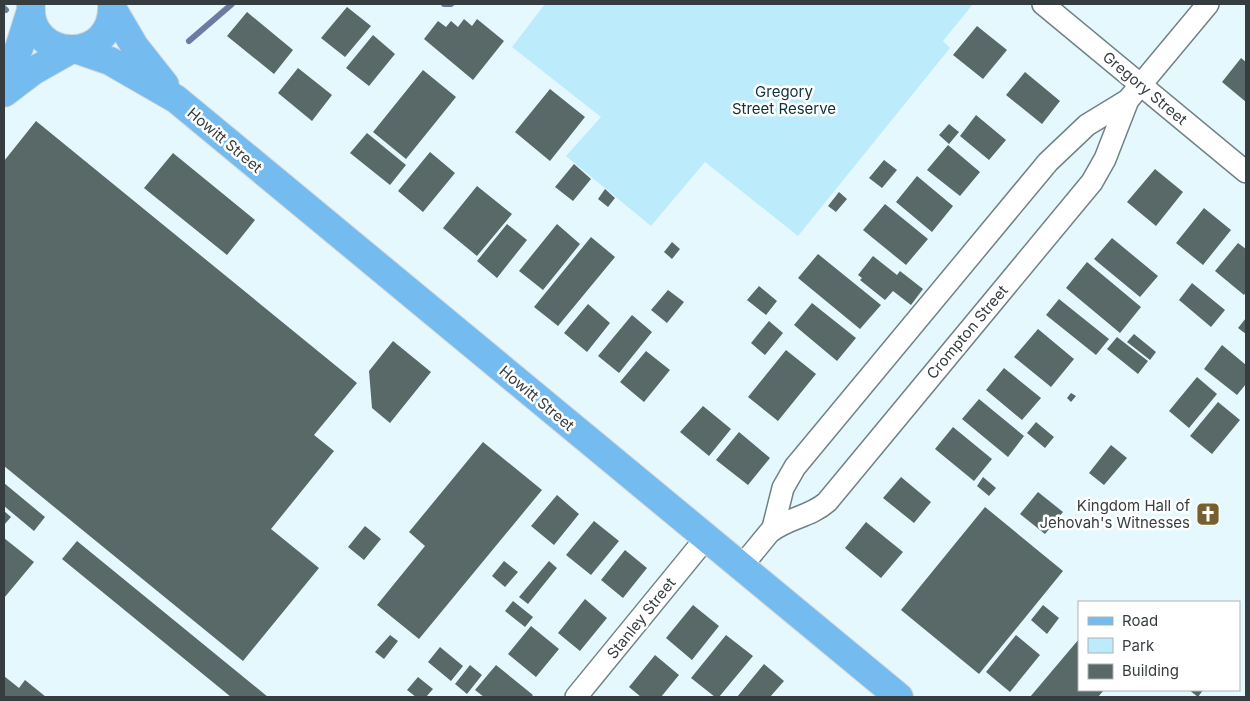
<svg xmlns="http://www.w3.org/2000/svg" width="1250" height="701" font-family="Inter,sans-serif">
<rect width="100%" height="100%" fill="#e5f8fe"/>
<path fill="#bcebfb" d="M545 4H973L943 41 950 48 798 236 705 162 651 226 566 156 601 117 512 47Z"/>
<g fill="none" stroke-linecap="round" stroke-linejoin="round">
<path stroke="#6f7aa2" stroke-width="6" d="M444 4H451
M4 8 6 10
M189 41 232 4"/>
</g>
<path fill="#586968" d="M347 7 371 26 345 57 321 38Z
M247 12 293 50 274 74 227 36Z
M464 19 472 26 477 19 504 41 473 80 424 39 438 21 446 27 451 21 458 27Z
M977 26 1007 50 983 79 953 55Z
M373 35 395 54 369 86 346 68Z
M1241 58 1246 62V102L1222 82Z
M298 68 332 95 312 121 278 93Z
M423 70 456 97 406 159 373 132Z
M1025 72 1060 101 1042 124 1006 95Z
M550 89 585 117 550 161 515 132Z
M976 115 1006 140 989 160 960 136Z
M36 121 357 383 314 435 334 451 271 529 319 568 243 661 4 466V161Z
M949 124 959 132 949 144 939 135Z
M367 133 406 165 390 185 350 153Z
M948 145 980 172 960 196 927 170Z
M430 152 455 173 423 212 398 191Z
M173 153 255 220 227 255 144 188Z
M884 160 897 170 882 188 869 178Z
M574 164 591 179 573 201 555 187Z
M1155 169 1183 192 1156 226 1127 202Z
M917 176 953 206 932 232 896 202Z
M477 186 512 214 477 256 443 228Z
M605 189 615 198 608 207 598 199Z
M839 192 847 199 836 212 828 206Z
M885 204 928 239 906 265 863 230Z
M1204 208 1231 230 1203 265 1176 243Z
M507 224 527 240 497 278 477 261Z
M557 224 580 244 543 290 519 271Z
M591 237 615 257 558 326 534 307Z
M1112 238 1158 276 1140 297 1094 259Z
M672 242 680 249 672 259 664 252Z
M1238 243 1246 249V292L1244 295 1215 271Z
M818 254 881 305 860 329 798 278Z
M873 256 897 275 900 271 923 289 911 305 893 291 885 300 860 280 862 278 858 275Z
M1087 262 1141 307 1120 333 1066 288Z
M1192 283 1225 310 1211 327 1179 300Z
M759 286 777 301 766 315 747 300Z
M668 290 684 302 667 323 651 310Z
M1059 299 1109 339 1096 355 1046 315Z
M812 303 856 338 837 361 794 325Z
M588 304 610 323 587 352 564 333Z
M632 315 652 332 619 373 598 356Z
M1246 318V334L1238 328Z
M769 321 783 333 765 355 751 343Z
M1038 329 1074 359 1051 387 1014 357Z
M1134 334 1156 352 1150 360 1127 342Z
M1117 337 1148 361 1138 374 1107 349Z
M393 341 431 372 390 423 372 408 369 371Z
M1222 345 1246 365V384L1237 395 1204 369Z
M786 350 816 374 778 421 748 397Z
M646 351 670 370 644 402 620 382Z
M1004 368 1041 398 1022 420 986 390Z
M1197 377 1217 394 1189 428 1169 411Z
M1071 393 1076 396 1071 402 1067 398Z
M979 399 1024 436 1008 457 962 419Z
M1218 402 1240 420 1212 454 1190 436Z
M703 406 731 429 709 456 680 432Z
M1036 422 1054 437 1045 448 1027 433Z
M953 427 992 459 974 481 935 449Z
M739 432 770 458 748 485 716 460Z
M483 442 542 490 419 639 377 605 425 546 409 532Z
M1111 445 1127 458 1104 485 1089 473Z
M901 477 931 502 914 523 883 498Z
M983 477 996 488 989 496 977 486Z
M4 483 45 517 34 531 4 506Z
M1038 492 1063 512 1045 534 1020 514Z
M557 495 579 514 554 545 531 526Z
M985 507 1063 571 979 674 901 610Z
M4 511 11 517 4 525Z
M594 521 619 541 591 575 566 555Z
M866 522 903 552 881 578 845 548Z
M365 526 381 539 364 560 348 547Z
M4 538 34 562 4 598Z
M77 541 268 697H231L62 559Z
M625 550 647 568 623 598 601 580Z
M504 561 518 572 505 587 492 576Z
M549 561 557 568 528 604 519 597Z
M585 599 607 618 580 651 558 633Z
M513 601 533 617 525 627 505 611Z
M693 605 719 626 692 660 666 638Z
M1043 605 1059 618 1047 634 1031 620Z
M531 626 559 649 536 677 508 654Z
M390 635 398 641 384 659 375 652Z
M726 635 753 656 719 697H715L691 678Z
M1016 635 1040 655 1010 692 986 672Z
M1079 639V690H1104L1098 697H1030Z
M440 647 463 666 451 681 428 662Z
M655 655 679 675 661 697H641L629 687Z
M764 664 784 681 770 697H737Z
M470 665 482 675 467 694 455 684Z
M496 665 533 695 531 697H484L475 690Z
M4 676 19 688 25 680 46 697H4Z
M418 677 433 689 426 697H416L407 690Z
M1189 690H1203L1198 697Z"/>
<g fill="none" stroke-linecap="round" stroke-linejoin="round">
<g stroke="#718287" stroke-width="24">
<path id="minor" d="M1043 4 1246 172
M770 532C787 518 810 517 827 502L1092 182 1105 159 1128 100
M741 567 773 528 783 488 795 467 1048 162 1087 125 1128 100 1208 4
M576 697 706 538"/>
</g>
<g stroke="#d7d8d9" stroke-width="30">
<path id="major" d="M31 4C26 62 115 66 112 4
M112 8 135 47 165 85
M75 49 110 61 176 99 899 697
M4 82 19 48 31 10
M4 93 33 71 72 49"/>
</g>
<use href="#minor" stroke="#fff" stroke-width="21"/>
<use href="#major" stroke="#74bcf0" stroke-width="28"/>
</g>
<defs>
<g id="church-square" transform="scale(1.25)"><rect x="-9" y="-9" width="18" height="18" rx="4" fill="#776030" stroke="#fff"/><path d="M-1.2-6h2.4v3.5h3.3v2.4h-3.3V6h-2.4V-.1h-3.3v-2.4h3.3Z" fill="#fff"/></g>
</defs>
<g fill-rule="evenodd">
<use href="#church-square" x="1208" y="514"/>
</g>
<g text-anchor="middle" dominant-baseline="central" stroke-width="5" stroke-linejoin="round" paint-order="stroke">
<g font-size="15" fill="#363d40" stroke="#fff">
<text transform="translate(1145 88) rotate(40)">Gregory Street</text>
<text transform="translate(225 140) rotate(40)">Howitt Street</text>
<text transform="translate(967 332) rotate(-50)">Crompton Street</text>
<text transform="translate(537 398) rotate(40)">Howitt Street</text>
<text transform="translate(641 618) rotate(-51)">Stanley Street</text>
</g>
<g font-size="15" fill="#0c323d" stroke="#fff">
<text x="784" y="91">Gregory<tspan x="784" dy="17">Street Reserve</tspan></text>
</g>
<g font-size="15" fill="#363d40" stroke="#fff" text-anchor="end">
<text x="1190" y="505">Kingdom Hall of<tspan x="1190" dy="17">Jehovah's Witnesses</tspan></text>
</g>
</g>
<rect width="1250" height="701" fill="none" stroke="#363d40" stroke-width="10"/>
<rect x="1078" y="601" width="162" height="90" fill="#ffffff" stroke="#afb1b3"/>
<rect x="1088" y="617" width="25" height="8" fill="#74bcf0" stroke="#afb1b3"/>
<text x="1122" y="626" font-size="15" fill="#363d40">Road</text>
<rect x="1088" y="638" width="25" height="15" fill="#bcebfb" stroke="#afb1b3"/>
<text x="1122" y="651" font-size="15" fill="#363d40">Park</text>
<rect x="1088" y="664" width="25" height="15" fill="#586968" stroke="#afb1b3"/>
<text x="1122" y="676" font-size="15" fill="#363d40">Building</text>
</svg>
